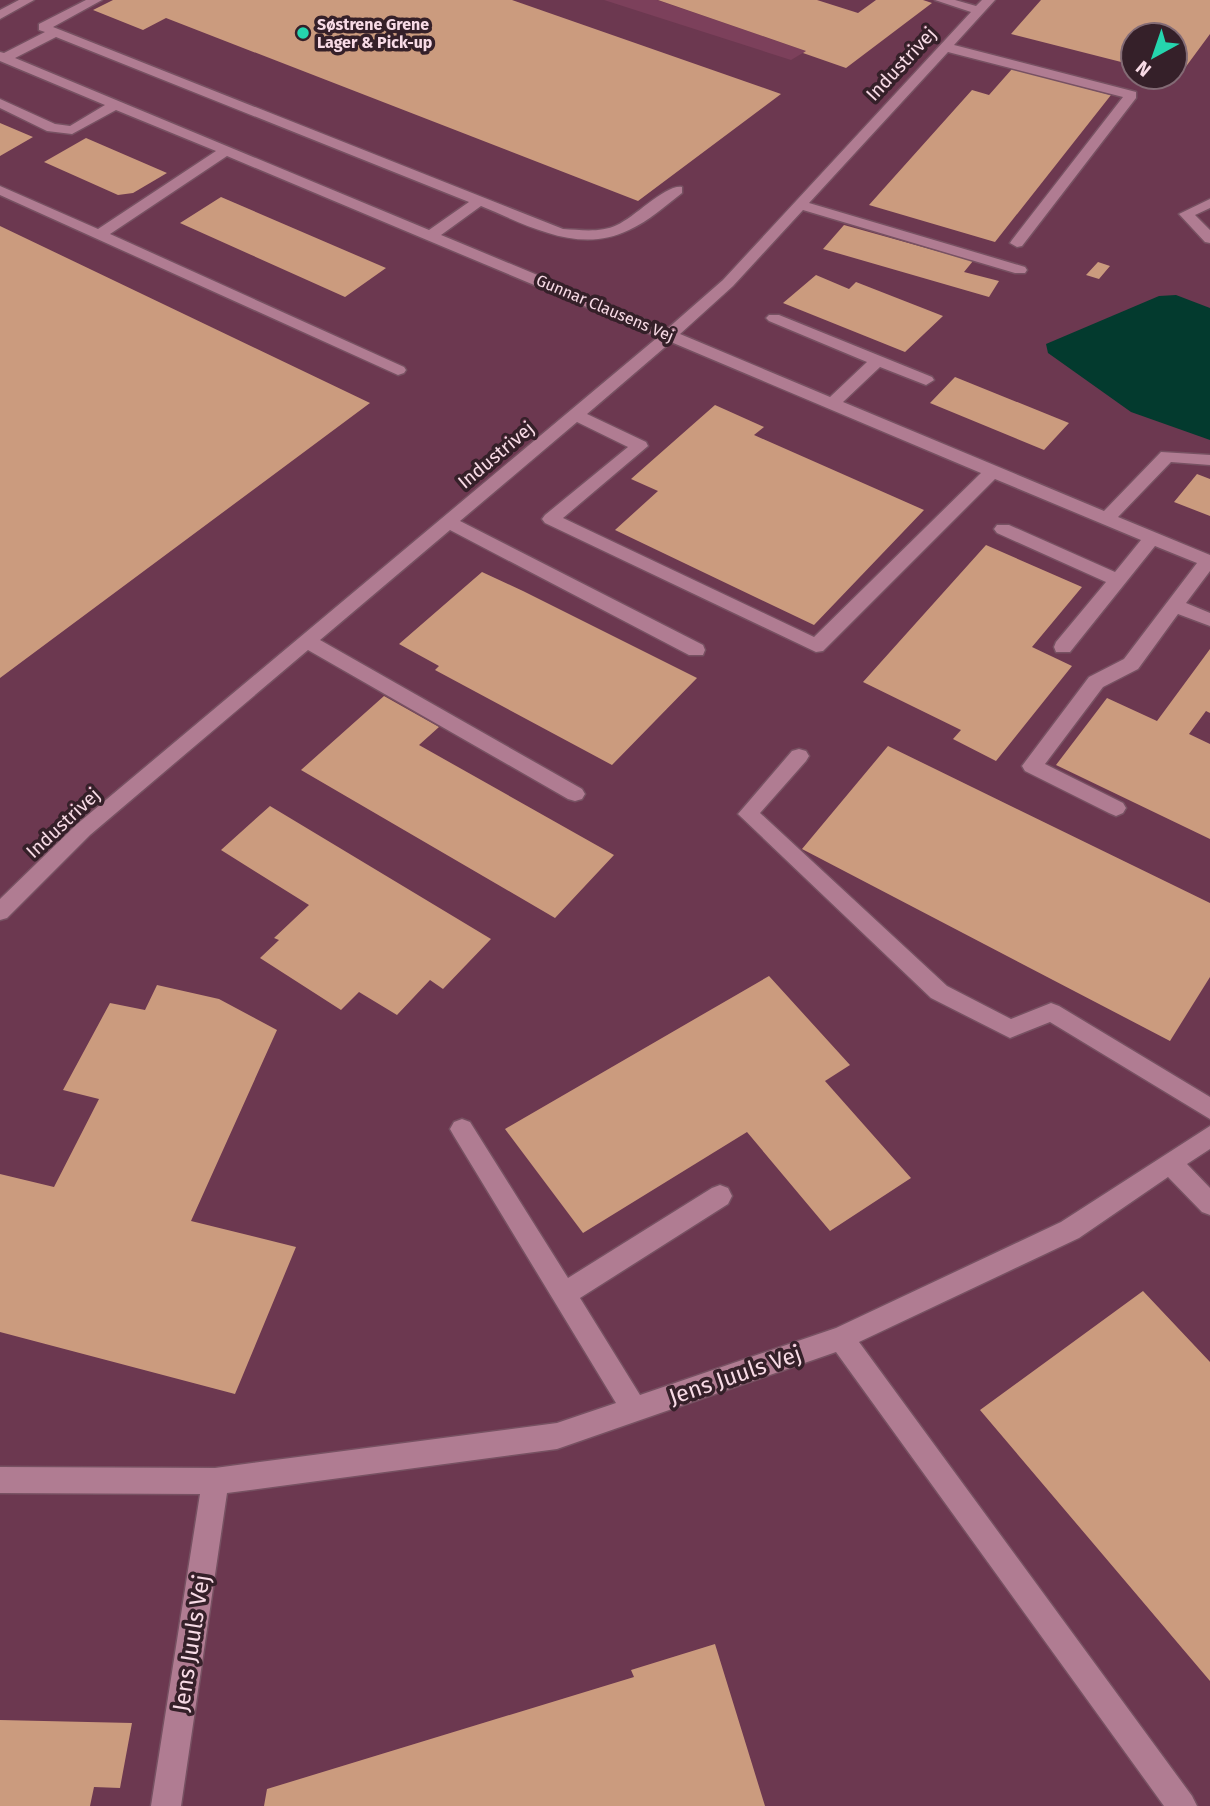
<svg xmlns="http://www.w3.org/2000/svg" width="1210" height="1806" font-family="'Fira Sans',sans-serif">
<rect width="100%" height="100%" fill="#5d3044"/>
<path fill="#6c3850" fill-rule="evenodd" d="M0 0H1210V1806H0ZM1133 35H1175V77H1133Z"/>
<path fill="#7c405b" d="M604 0H657L806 51 791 60Z"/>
<path fill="#033a2e" d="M1176 295 1210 308V440L1131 412 1048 353 1046 344 1159 296Z"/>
<path fill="#cb9b7e" d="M113 0H512L781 94 638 201 166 18 143 30 93 10Z
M658 0H817L858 13 876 0H923L932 3 846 68 803 53 806 51Z
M1041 0H1210V34L1179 76 1175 75V35H1133V65L1011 34Z
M1012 69 1111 95 995 242 869 205 972 90 989 95Z
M0 123 33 137 0 156Z
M86 138 167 173 133 193 118 195 44 162Z
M221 197 386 268 345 297 180 223Z
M844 225 973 261 964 272 999 281 989 297 823 249Z
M0 226 370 403 0 678Z
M1098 262 1110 266 1099 279 1086 275Z
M816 275 849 289 856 282 943 316 905 352 783 303Z
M955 377 1069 423 1044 450 930 403Z
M715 405 764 427 754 435 924 510 814 625 615 530 658 491 631 479Z
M1197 474 1210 479V516L1174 502Z
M986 545 1082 587 1032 647 1072 666 996 761 953 739 961 730 863 682Z
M482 572 523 591 697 678 612 765 435 670 439 666 399 644Z
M1210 649V713L1206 711 1189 734 1210 744V839L1056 765 1107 698 1157 721Z
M384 696 439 727 419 745 614 855 555 918 301 770Z
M888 746 1210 903V977L1170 1041 802 849Z
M270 806 491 939 443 989 430 980 397 1015 359 992 341 1010 260 958 279 940 274 938 309 905 221 850Z
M769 976 850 1065 825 1081 911 1178 830 1231 747 1132 583 1233 505 1129Z
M157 985 219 999 277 1030 191 1221 296 1247 235 1394 0 1332V1174L54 1187 99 1099 63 1090 110 1003 145 1010Z
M1143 1291 1210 1362V1681L980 1410Z
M715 1644 765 1806H264L267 1789 634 1677 631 1670Z
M0 1720 132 1723 120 1788 94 1787 90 1806H0Z"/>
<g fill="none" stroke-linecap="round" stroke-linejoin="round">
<g stroke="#775162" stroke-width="3">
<path id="minor" d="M19 0H34L0 19V10Z
M86 0H102L53 27 563 229C581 230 600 233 617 225 634 218 666 184 682 187V193C665 206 649 221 629 230 579 255 527 225 481 206L441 235 667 329 723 280 971 12 935 0H955L976 6 982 0H995L954 45 1136 92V98L1022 246 1017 247 1010 243 1012 240 1123 97 948 52 809 203 1025 267 1027 270 1025 273H1015L803 210 733 286 680 334 830 397 867 362 769 321 766 318 769 315H779L932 377 934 380 926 385 880 367 843 402 1104 511 1161 452 1210 455V465L1171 462 1118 517 1210 555V571L1186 603 1210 613V626L1178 614 1138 669 1103 687 1045 764 1123 803 1126 808 1123 813 1116 816 1109 813 1025 771 1022 766 1089 677 1124 659 1197 563 1155 546 1070 652H1056L1054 647 1056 642 1106 582 997 533 994 529 997 525H1009L1115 572 1141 540 995 479 823 651 816 652 545 523 542 519 545 515 628 447 577 422 460 521 703 645 705 650 703 655H689L450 530 320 640 582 789 585 794 582 799 575 801 568 799 308 650 90 835 7 918 0 920V899L76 825 658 337 227 156 110 234 404 367 406 370 404 373 398 375 0 195V186L98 229 216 151 116 110 72 134 47 131 0 108V99L55 124 70 126 105 105 0 61V52L4 53 45 32 39 30V24ZM56 37 469 202 429 230 15 58ZM671 342 981 473 814 637 563 518 648 446 646 442 587 414Z
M1210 199V208L1195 215 1210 230V243L1205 242 1179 214Z
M799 749 806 751 809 756 806 761 760 813 947 986 1011 1019 1051 1003 1059 1006 1210 1097V1119L1050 1022 1010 1038 931 998 738 814 792 751Z
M462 1119 470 1122 568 1278 712 1188 720 1185 728 1188 732 1196 728 1204 580 1298 640 1395 836 1328 1061 1222 1210 1126V1149L1187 1164 1210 1188V1215L1202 1212 1168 1177 1079 1238 859 1342 1192 1796 1197 1806H1164L836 1352 557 1449 227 1493 181 1806H151L200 1494 0 1493V1467L215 1468 557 1423 616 1403 454 1136 450 1129 454 1122Z"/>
</g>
<use href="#minor" fill="#b07c92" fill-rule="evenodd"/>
</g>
<circle fill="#25d5ae" stroke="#352029" stroke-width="2.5" cx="303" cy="33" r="7"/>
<g text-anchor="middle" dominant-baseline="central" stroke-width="7" stroke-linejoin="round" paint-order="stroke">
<g font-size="16" font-weight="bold" fill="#f8dbe6" stroke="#352029" text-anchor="start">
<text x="317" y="24">Søstrene Grene<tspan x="317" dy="18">Lager &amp; Pick-up</tspan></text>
</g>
<g font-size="16" fill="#f8dbe6" stroke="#352029">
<text transform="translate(605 308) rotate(23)">Gunnar Clausens Vej</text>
</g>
<g font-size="19" fill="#f8dbe6" stroke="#352029">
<text transform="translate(901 64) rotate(-47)">Industrivej</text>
<text transform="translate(496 455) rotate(-40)">Industrivej</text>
<text transform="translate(63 823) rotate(-43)">Industrivej</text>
</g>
<g font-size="23" fill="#f8dbe6" stroke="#352029">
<text transform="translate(735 1375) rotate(-19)">Jens Juuls Vej</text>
<text transform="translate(191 1643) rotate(-81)">Jens Juuls Vej</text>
</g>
</g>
<g transform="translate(1154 56) rotate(220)"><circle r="33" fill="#352029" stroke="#836b75" stroke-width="2"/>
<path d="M0-5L12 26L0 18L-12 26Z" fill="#25d5ae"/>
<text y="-10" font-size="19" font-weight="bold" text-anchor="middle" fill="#f8dbe6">N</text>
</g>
</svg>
